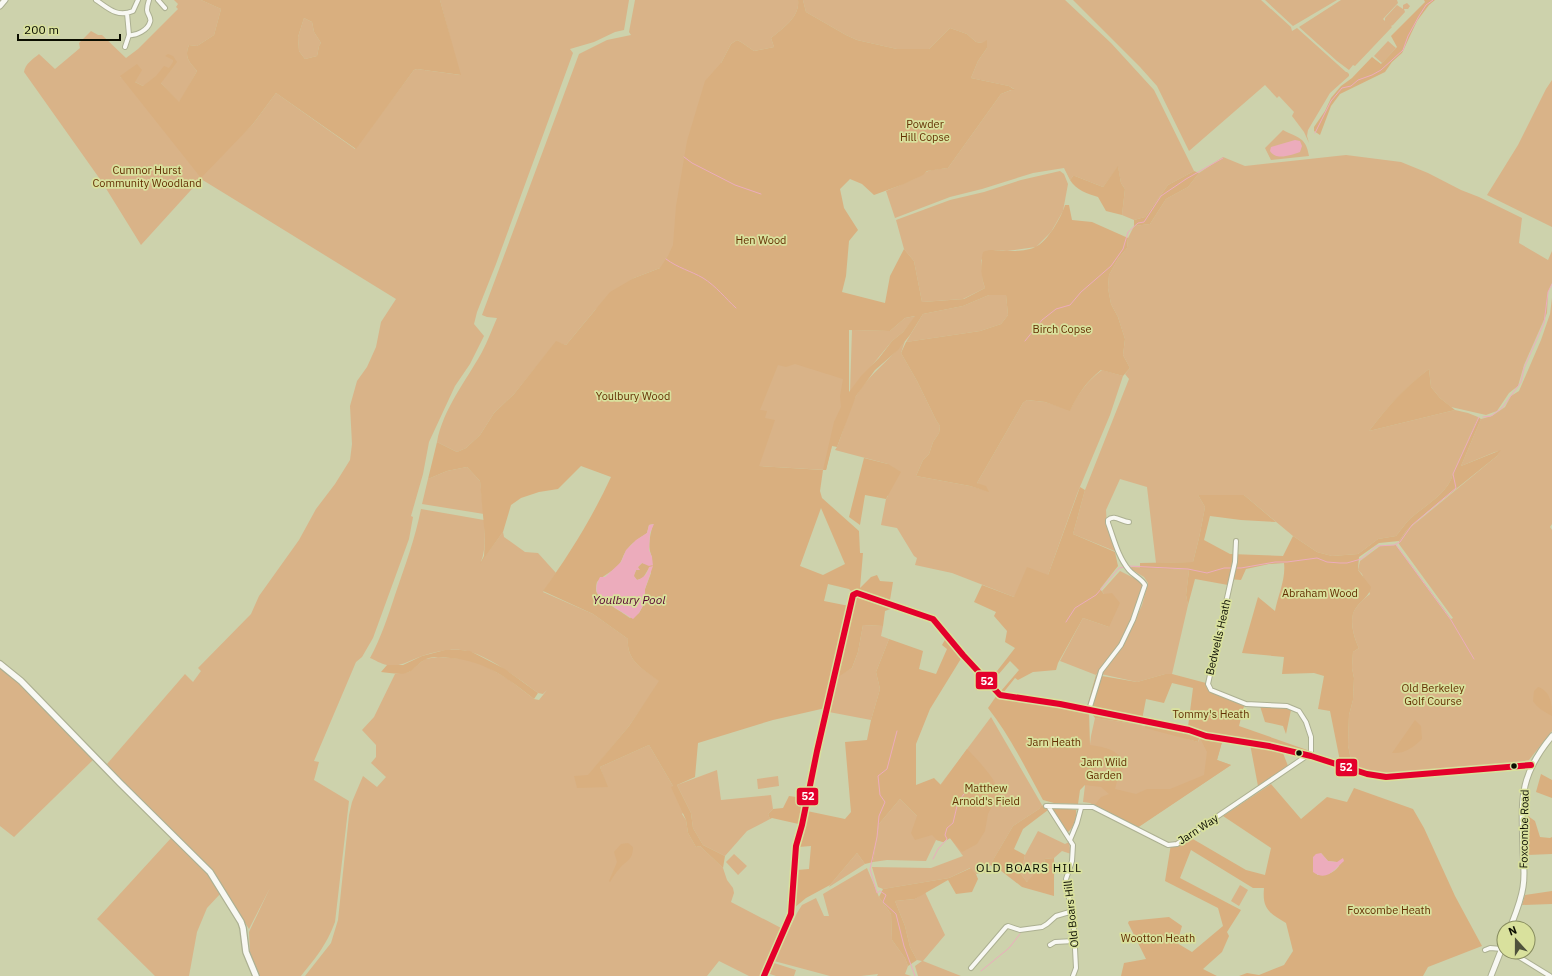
<svg xmlns="http://www.w3.org/2000/svg" width="1552" height="976" font-family="'IBM Plex Sans',sans-serif">
<rect width="100%" height="100%" fill="#cdd2ac"/>
<path fill="#d9b388" d="M174 0H201L221 9 214 35 197 46 189 45C184 57 189 62 197 71L181 100 179 103 161 83 143 86 135 82 120 77 233 143 253 124 276 93 355 149 414 70 417 69 460 75 440 0H629L624 30 615 32 594 42 570 49 573 53 496 264 477 312 474 324 484 336 470 364 455 386 429 442 423 474 411 516 413 517 409 539 373 638 362 657 356 662 314 761 319 762 314 780 349 801 335 922C326 946 316 957 301 976H260L250 953 249 932 270 888 249 929 213 871 109 767 107 764 185 674 193 682 201 671 198 668 251 614 259 596 299 540 316 509 335 484 350 460 352 444 350 406 357 381 367 367 376 347 381 322 396 299 201 179 141 245 102 182 24 72C25 64 33 59 39 54L55 69 80 48 79 43 91 31 98 35H102L126 58 138 49 178 9 176 7 178 4Z
M635 0H798C800 17 783 28 771 38L774 47 754 51 741 42 737 40 731 44 721 63 824 233 843 378 849 396 834 437 826 470 759 466 660 268 634 278 595 310 566 345 556 342 514 394 494 413 480 435 466 448 457 452 437 442C443 409 466 381 482 352 488 341 492 329 497 318L487 317 482 315 579 54 607 40 631 35 629 32Z
M803 0H1065L1111 43 1154 90 1194 171 1168 185 1145 217 1134 220 1122 215 1125 189 1121 183 1118 167 1103 187 1075 176H1073L1070 180 1064 168 1033 173 982 189 950 197 895 218 886 191C900 185 914 180 926 172 931 169 942 169 948 168L1001 94 1014 89 1009 86 971 78 978 61 987 48 982 43 976 42 967 34 950 28 929 49H897L857 40 846 35 806 12Z
M1073 0H1261L1291 27 1292 31 1297 28 1346 72H1347L1349 74V76L1330 93 1308 130 1307 136 1309 143 1304 132 1292 116 1294 112 1279 96 1277 98 1265 85 1189 151 1157 86 1140 67Z
M1265 0H1337L1293 26Z
M1341 0H1397L1398 3 1383 19 1385 21V18L1397 5 1403 9V5L1407 3 1410 6 1408 9H1404L1405 12 1393 25 1391 26 1392 27 1355 66 1353 65 1349 70 1337 61 1299 27Z
M304 18 312 22 314 32 321 43 319 46 317 56 305 59 299 51 298 37Z
M1388 41 1396 48 1382 63 1374 56Z
M1552 80V227L1487 195 1518 145 1546 89Z
M1283 130C1298 138 1306 137 1309 156L1271 160 1265 148Z
M1346 155 1401 162 1428 173 1461 190 1479 197 1522 218 1519 243 1548 260 1552 251V283L1548 292 1547 313 1524 365 1518 386 1509 393 1497 411 1486 415 1451 407 1440 398 1431 387 1429 369C1405 388 1388 406 1369 431L1455 410 1468 413 1478 417 1453 474C1448 493 1426 505 1412 517 1406 522 1401 530 1396 536L1378 539 1358 554 1332 556 1317 552 1293 536 1244 495H1198L1205 507 1199 538 1193 562 1156 563 1147 487 1120 479 1106 510 1107 527 1117 552 1073 534 1085 490 1129 379 1125 374 1130 368 1123 355 1125 339 1118 317 1111 304 1108 288 1109 275 1118 259 1127 248 1128 238 1134 226 1150 224 1166 199 1188 187 1199 173 1223 157 1245 166Z
M1060 171 1064 174 1068 184 1063 211 1051 232 1036 247 1007 251 994 250 981 260 983 282 985 288 963 299 922 302 914 261 904 249 896 220 950 200 984 192 1021 180Z
M1000 294 1006 295 1008 315 1001 324 980 331 906 342 923 314 963 306 989 295Z
M1552 298V524L1550 527 1552 530V731L1529 760 1493 768 1415 774H1390L1367 771 1352 765 1348 745 1349 715 1353 700 1354 678 1352 668 1353 652 1359 648C1354 638 1348 617 1356 608 1360 602 1365 598 1370 594L1362 574 1358 570 1360 561 1380 546 1396 545 1451 619 1453 618 1399 544V541L1406 531 1497 456 1500 451 1495 452 1461 466 1481 419 1492 416 1505 407 1511 396 1519 391 1541 340 1550 314Z
M916 316 903 332 892 341 850 392 852 330 890 331 905 318Z
M905 341 901 353 917 381 936 420 940 426 939 433 933 442 929 454 923 460 916 476 970 486 988 491 977 483 1023 403 1027 400 1045 402 1070 410C1078 394 1087 381 1102 370L1123 376 1110 415 1077 494 1048 575 1014 597 952 573 915 565 917 558 914 556 897 528 881 525 886 499 888 496V464L835 450 837 447C843 433 849 408 856 396 869 374 890 360 905 341Z
M467 467 480 481 484 514 422 504 428 479 447 471Z
M421 509 484 520C485 534 486 548 481 562L503 532 504 537 525 552 538 553 556 573 543 592 593 614 628 639C626 661 643 669 660 681L629 726 597 765 607 787 600 767 649 745 673 786 684 812 682 814 686 820 688 833 696 847 700 846 723 868 727 880 733 888 734 893 731 902 783 929 760 976H749L719 961 707 976H305L331 943 338 920 349 815 352 802 363 776 377 787 386 777 371 763 376 757V745L362 730 374 717 395 674 409 672 425 659 438 657 465 659 484 665 508 679 534 699 539 700 547 690 543 694 538 693C520 680 483 651 461 650 448 649 434 652 422 656 410 660 400 668 387 665 381 664 375 660 370 658 381 638 388 616 395 595 405 566 415 539 421 509Z
M1132 567 1189 570 1186 595 1188 605 1172 674H1165L1137 682 1101 674 1129 633 1142 605 1148 583 1144 577 1129 568Z
M1120 571 1140 581 1143 584 1131 622 1120 644 1096 675 1060 661 1083 618 1109 627 1104 594 1102 591Z
M863 625 883 626 881 636 889 639 876 672 880 689 871 720 829 712 838 676 852 668 858 652Z
M0 667 17 681 94 759 14 837 0 826Z
M991 717 1042 805 1039 809 1013 826 986 872 976 874 970 868 949 878 883 889 878 887 872 867 931 868 963 856 950 838 943 842 936 840 926 861 887 860 873 862 879 824 900 799 917 816Z
M1095 718 1141 725 1198 742 1200 738 1222 742 1217 760 1231 765 1137 828 1090 803 1083 802 1091 736Z
M717 770 721 800 771 795 773 809 768 814 770 819 747 831 725 856 703 845 693 828 691 813 677 785Z
M778 776 779 786 758 789 757 779Z
M1038 831 1065 844 1069 842 1071 854 1062 851 1054 858 1044 859 1048 871 1027 882 1021 874 1025 855Z
M172 837 208 874 221 893 207 908 197 932 189 976H155L97 919Z
M857 853 865 864 829 887 830 885Z
M734 854 747 866 738 875 726 862Z
M867 868 879 897 891 914 892 940 905 958 908 966 905 974 911 976H877L878 974 861 976H830L774 961 797 913 802 905 816 898 824 916H829L823 894Z
M1240 885 1248 890 1239 906 1231 901Z
M925 892 945 935 923 961 961 976H918L915 966 922 961 917 960 910 947 905 926 895 901 915 899Z
M774 963 796 970 794 976H776L770 974Z"/>
<path fill="#d9af7f" fill-rule="evenodd" d="M201 0H440L461 75 417 69 414 70 356 149 276 93 253 124 201 178 120 76 137 64 142 70 135 82 143 86 156 76 164 66 169 68 173 62V60L165 56 168 54 173 56 177 62 161 83 179 102 197 71C189 62 184 57 189 45L197 46 214 35 221 9ZM304 18 312 22 314 32 321 43 319 46 317 56 305 59 299 51 298 37Z
M798 0H803L806 12 846 35 857 40 897 49H929L950 28 967 34 976 42 982 43 987 40V48L978 61 971 78 1009 86 1015 90H1011L1001 94 948 168 927 171 923 175 904 184 874 195 862 184 850 179 840 189 844 208 858 230 849 241 846 276 842 292 885 303 890 276 904 249 914 261 922 302 964 299 985 288C981 277 980 264 983 252 991 248 999 251 1007 251 1015 251 1028 251 1035 247 1047 243 1062 216 1065 205H1069L1072 220 1092 222 1128 238 1127 248 1118 259 1109 275 1108 288 1111 304 1118 317 1125 339 1123 355 1130 368 1123 376 1101 370C1087 381 1078 394 1070 411L1045 402 1027 400 1023 403 977 483 986 486 989 492 970 486 916 476 923 460 929 454 933 442 939 433 940 426 936 420 917 381 901 353 906 342 980 331 1001 324 1008 315 1006 295H989L963 306 923 314 910 335 898 350 875 370 856 396 837 447 832 446 826 470H823L820 491 822 498 859 531 860 553H863L860 588 871 577 877 575 880 581 893 582 890 600 893 608 885 611 883 626 863 625 858 652 852 668 838 677 830 707 773 720 698 743 695 777 677 785 691 813 693 828 703 845 725 856 723 868 700 846 696 847 688 833 686 820 671 787 673 786 649 745 600 767 608 787 577 788 574 776 588 775 629 726 659 681C643 669 626 661 628 639L593 614 543 591C569 555 592 518 611 477L581 466 558 489 539 492 521 498 511 505 503 532 480 564 484 556 485 538 480 481 467 467 447 471 428 479 437 442 457 452 466 448 480 435 494 413 514 394 556 341 566 345 610 292 634 278 660 268 668 256 673 245 676 206 687 141 705 81 721 63 731 44 737 40 741 42 754 51 774 47 771 38C783 28 800 17 798 0ZM915 316 903 332 892 341 879 358 861 376 849 392V330L890 331 905 318ZM795 364 843 379 840 396 841 407 834 422 823 470 759 466 775 420 765 418 767 411 760 410 778 365 786 367ZM821 508 845 564 823 575 800 566ZM653 524C650 536 647 546 652 557L647 564 642 563 638 567 633 576 637 580 643 578 649 568 651 573 645 589V602L639 613 630 618C621 611 599 600 596 591 596 588 596 585 597 582 600 578 612 571 617 567 622 562 622 557 626 551 631 543 640 538 647 533L649 525ZM828 584 849 589 852 592 849 606 824 601Z
M1424 0H1435L1429 5 1417 21 1402 53 1392 62 1385 72 1340 94 1331 106 1320 135 1314 131V127L1325 111 1331 98 1341 86 1352 78 1372 57 1381 64 1397 47 1391 36 1425 2Z
M1118 166 1121 183 1125 189 1122 215 1106 211 1098 197C1088 194 1076 190 1070 180L1073 176H1075L1103 187Z
M1194 171 1199 173 1188 187 1166 199 1150 224 1134 226V220L1145 217 1168 185Z
M1429 369 1431 387 1440 398 1455 410 1369 431C1388 406 1404 388 1429 369Z
M1478 417 1481 419 1461 466 1501 450 1497 456 1426 513 1406 531 1399 541 1379 543 1359 557 1358 570 1371 587C1369 597 1361 600 1356 608 1348 618 1354 638 1359 648L1353 652 1352 668 1354 678 1353 700 1349 715 1348 745 1352 765 1340 761 1330 711 1318 709 1324 676 1314 673 1282 674 1284 657 1242 653 1258 597 1275 611C1278 595 1286 579 1284 563L1269 564 1246 569 1241 580 1229 579 1228 585 1195 579 1188 605 1186 595 1189 570 1140 568V563L1193 562 1199 538 1205 507 1198 495H1244L1276 522 1241 520 1210 516 1204 540 1230 554 1283 556 1293 536 1317 552 1332 556 1358 554 1378 539 1396 536C1401 530 1406 522 1412 517 1426 505 1448 493 1453 474Z
M864 458 888 464 901 472 886 499 865 495 860 525 849 517Z
M1080 487 1085 490 1073 534 1115 552 1118 566 1100 589 1104 594 1112 593 1120 603 1109 627 1083 618 1058 663 1056 670 1033 672 1018 680 1015 678 1003 693 1001 691 1019 670 1010 661 992 682 990 680 1015 648 1005 642 1007 631 994 616 996 612 974 602 982 585 1014 597 1027 567 1048 575Z
M946 638 962 657 930 709 916 744V785L934 778 941 785 967 749C978 760 995 778 999 792L988 814 985 831 977 844 962 852 950 838 943 842 937 840 932 835 915 840 911 833 917 816 900 799 879 824 873 862 865 864 857 853 830 885 806 898 794 908 797 870 809 869 811 846 798 847 803 825 772 818 770 819 768 814 773 809 783 808 789 796 804 798 807 811 845 819 851 812 845 742 867 740 871 720 880 689 876 672 889 639 923 651 919 669 936 674 947 649 942 645Z
M445 650H461L470 651 505 669 538 693 534 699C507 678 486 661 450 658 442 657 433 656 426 659 420 662 416 667 411 671 403 676 390 673 381 672L387 665H403L422 656Z
M1165 674H1172L1206 683 1212 692 1244 706 1239 726 1310 751 1307 753 1268 744 1201 732 1198 742 1145 728 1146 720 1188 727 1193 688 1172 683 1164 703 1146 699 1141 725 1095 718 1087 707 1096 675 1137 682Z
M1538 687C1551 691 1552 705 1552 716 1545 712 1537 708 1533 701L1534 691Z
M997 695 1089 712 1090 745C1108 748 1115 749 1126 763L1118 778 1115 789 1136 794 1147 789H1170L1204 775 1207 752 1200 738 1222 742 1217 760 1231 765 1137 828 1094 806 1101 797 1109 794 1101 787 1085 785 1080 790 1078 804 1054 803 1043 800C1026 769 1010 736 988 708ZM1103 764 1110 769 1111 774 1107 781 1099 782 1093 777V771L1097 766Z
M1260 706 1281 707 1291 710 1286 734 1283 726 1265 722Z
M1415 720 1421 726 1422 739C1414 747 1405 754 1392 753Z
M1250 744 1283 753 1288 766 1258 786Z
M1541 774 1552 780V798L1536 792Z
M1271 784 1301 819 1327 797 1347 802 1354 788 1413 809 1424 828 1455 896 1482 946 1428 967 1423 976H1239L1247 973 1259 975 1284 965 1293 951 1286 923C1269 913 1262 909 1264 888H1253L1191 850 1180 878 1241 910 1227 932 1229 936 1222 952 1203 969 1217 976H1121L1124 963 1146 959 1128 923 1129 921 1169 917 1182 926 1177 943 1192 952 1223 926 1218 908 1165 881 1171 844 1186 835 1246 870 1265 875 1271 848 1223 816ZM1321 853 1328 861 1337 862 1339 866C1333 874 1327 875 1317 875Z
M1042 805 1048 810 1023 829 1014 849 1025 855 1021 874 1027 882 1035 873 1048 871 1044 859 1054 858V896L1022 887 1000 870 990 865 1013 826 1039 809Z
M1053 807 1076 810C1077 818 1074 828 1067 833L1052 809Z
M1528 816 1535 821 1540 837 1550 838 1552 837V854L1527 855Z
M628 843 633 847C633 860 627 860 620 868 616 872 613 877 610 882L609 881 617 862 614 852 621 844Z
M971 868 976 874 978 879 972 892 956 894 948 880 915 899 895 901 905 926 910 947 917 960 908 966 905 958 892 940 891 914 879 897 883 889 949 878Z
M1552 891V904L1522 905 1525 895Z"/>
<path fill="#ecacbc" fill-rule="evenodd" d="M1295 140 1300 141 1302 146 1300 152C1291 155 1276 161 1270 151L1271 147Z
M654 524 650 533 649 550 652 557 653 566 645 589V602L639 613 633 619 606 602 604 598C593 595 596 584 600 577H605L621 562 626 550 636 540 647 533 649 525ZM642 563 649 566 653 565V566L649 567C647 574 644 578 637 580L634 576 636 570H640L638 567Z
M1321 853 1328 861 1337 862 1343 858 1344 861C1335 869 1327 882 1313 872V857L1316 854Z"/>
<g fill="none" stroke-linecap="round" stroke-linejoin="round">
<path stroke="#ecacbc" stroke-width="1" d="M1315 133 1331 101 1342 88 1351 86 1358 80 1372 75 1381 70 1403 50 1408 36 1419 16 1426 5 1433 0
M684 157 692 163 735 185 761 194
M666 259C678 268 691 271 703 278 716 286 725 298 736 308
M1025 341 1042 320 1056 309 1070 305 1081 292 1111 266 1123 249 1128 232 1138 223 1144 222 1161 196 1186 179 1223 158
M1483 417 1491 416 1502 408 1521 382 1524 368 1544 323 1548 292 1552 284
M1396 545 1451 620 1474 659
M1128 566 1188 569 1207 573 1224 568H1232
M1235 568H1241L1275 562H1287L1317 558 1327 562 1340 563H1347L1361 559 1377 546 1394 545 1400 542 1412 525 1456 488 1453 474 1479 417
M1066 622 1075 608 1096 595 1119 568 1125 567
M897 731 887 769 878 776 880 795 885 802 879 816 877 837 870 869 877 893 880 891 886 895 883 902 896 914 904 946 915 976
M933 859 938 849 947 839 945 835 947 828 953 823 958 802 964 794
M981 971 1009 948 1020 934"/>
<g stroke="#acb092" stroke-width="6">
<path id="minor" d="M96 0C108 8 117 18 133 11L138 0
M158 0 165 8
M127 13 129 35
M125 47 129 35C136 36 148 30 150 22 152 18 147 14 147 10 147 7 148 3 149 0
M1236 541 1235 562 1208 684 1211 690 1246 704 1287 706 1299 711 1306 722 1311 737V756
M1089 710 1101 671 1121 645 1133 620 1145 585C1141 578 1134 576 1129 570 1118 557 1114 539 1108 523V520C1114 514 1122 522 1129 522
M1046 806 1093 807 1168 845 1177 844 1187 837 1308 755
M1048 806 1073 845 1072 861 1066 879 1068 894 1073 910 1076 968 1073 976
M1070 840 1077 823 1081 808
M1050 945 1055 942 1074 941
M1485 950 1490 948 1502 949
M1511 952 1550 976
M971 968 1006 927 1008 926 1020 930 1042 927 1047 924 1056 916 1073 911
M764 976 791 914 796 846 802 825 817 751 853 595 857 593 933 619 963 655 1000 695 1060 704 1189 730 1206 736 1269 746 1311 756 1367 774 1386 777 1531 765"/>
</g>
<g stroke="#acb092" stroke-width="7">
<path id="tertiary" d="M0 6 5 0
M1510 928C1515 915 1521 901 1523 887 1525 876 1524 865 1523 853 1522 802 1517 778 1552 736
M1491 976 1504 943"/>
</g>
<g stroke="#acb092" stroke-width="8">
<path id="secondary" d="M0 664 21 681 120 783 210 872 241 922 243 928 246 952 256 976"/>
</g>
<use href="#minor" stroke="#f8f8f3" stroke-width="4"/>
<use href="#tertiary" stroke="#f8f8f3" stroke-width="5"/>
<use href="#secondary" stroke="#f8f8f3" stroke-width="5.5"/>
<g stroke="#d9e19d" stroke-width="9">
<path id="bus-1" d="M764 976 791 914 796 846 802 825 817 751 853 595 857 593 933 619 963 655 1000 695 1060 704 1189 730 1206 736 1269 746 1311 756 1367 774 1386 777 1531 765"/>
</g>
<use href="#bus-1" stroke="#e4002b" stroke-width="6"/>
</g>
<g fill="#0b0d00" stroke="#d9e19d" stroke-width="1.5">
<circle cx="1299" cy="753" r="3.5"/>
<circle cx="1514" cy="766" r="3.5"/>
</g>
<g text-anchor="middle" dominant-baseline="central" stroke-width="3.5" stroke-linejoin="round" paint-order="stroke">
<g font-size="11" fill="#643003" stroke="#d9e19d">
<text x="925" y="124">Powder<tspan x="925" dy="13">Hill Copse</tspan></text>
<text x="147" y="170">Cumnor Hurst<tspan x="147" dy="13">Community Woodland</tspan></text>
<text x="761" y="240">Hen Wood</text>
<text x="1062" y="329">Birch Copse</text>
<text x="633" y="396">Youlbury Wood</text>
<text x="1320" y="593">Abraham Wood</text>
<text x="1433" y="688">Old Berkeley<tspan x="1433" dy="13">Golf Course</tspan></text>
<text x="1211" y="714">Tommy's Heath</text>
<text x="1054" y="742">Jarn Heath</text>
<text x="1104" y="762">Jarn Wild<tspan x="1104" dy="13">Garden</tspan></text>
<text x="986" y="788">Matthew<tspan x="986" dy="13">Arnold's Field</tspan></text>
<text x="1389" y="910">Foxcombe Heath</text>
<text x="1158" y="938">Wootton Heath</text>
</g>
<g font-size="11" fill="#0b0d00" stroke="#d9e19d">
<text transform="translate(1218 637) rotate(-77)">Bedwells Heath</text>
<text transform="translate(1198 829) rotate(-33)">Jarn Way</text>
<text transform="translate(1524 829) rotate(-89)">Foxcombe Road</text>
<text transform="translate(1071 914) rotate(-96)">Old Boars Hill</text>
</g>
<g font-size="12" font-style="italic" fill="#580433" stroke="#d9e19d">
<text x="629" y="599">Youlbury Pool</text>
</g>
<g font-size="12" letter-spacing="1" fill="#0b0d00" stroke="#d9e19d">
<text x="1029" y="867">OLD BOARS HILL</text>
</g>
</g>
<g stroke="#d9e19d" stroke-width="1.5">
<rect x="975" y="671" width="23" height="19" rx="4" fill="#e4002b"/>
<rect x="1335" y="758" width="23" height="19" rx="4" fill="#e4002b"/>
<rect x="796" y="787" width="23" height="19" rx="4" fill="#e4002b"/>
</g>
<g font-size="11" text-anchor="middle" font-weight="bold" fill="#fff">
<text x="987" y="685">52</text>
<text x="1346" y="771">52</text>
<text x="808" y="800">52</text>
</g>
<g transform="translate(1516 940) rotate(339)"><circle r="19" fill="#d9e19d" stroke="#878c5e"/>
<path d="M0-3L7 15L0 10L-7 15Z" fill="#4f523c"/>
<text y="-6" font-size="11" font-weight="bold" text-anchor="middle" fill="#0b0d00">N</text>
</g>
<path d="M18 34v6h102v-6" fill="none" stroke="#0b0d00" stroke-width="2"/>
<text x="24" y="34" font-size="12" fill="#0b0d00" stroke="#d9e19d" stroke-width="3" paint-order="stroke">200 m</text>
</svg>
